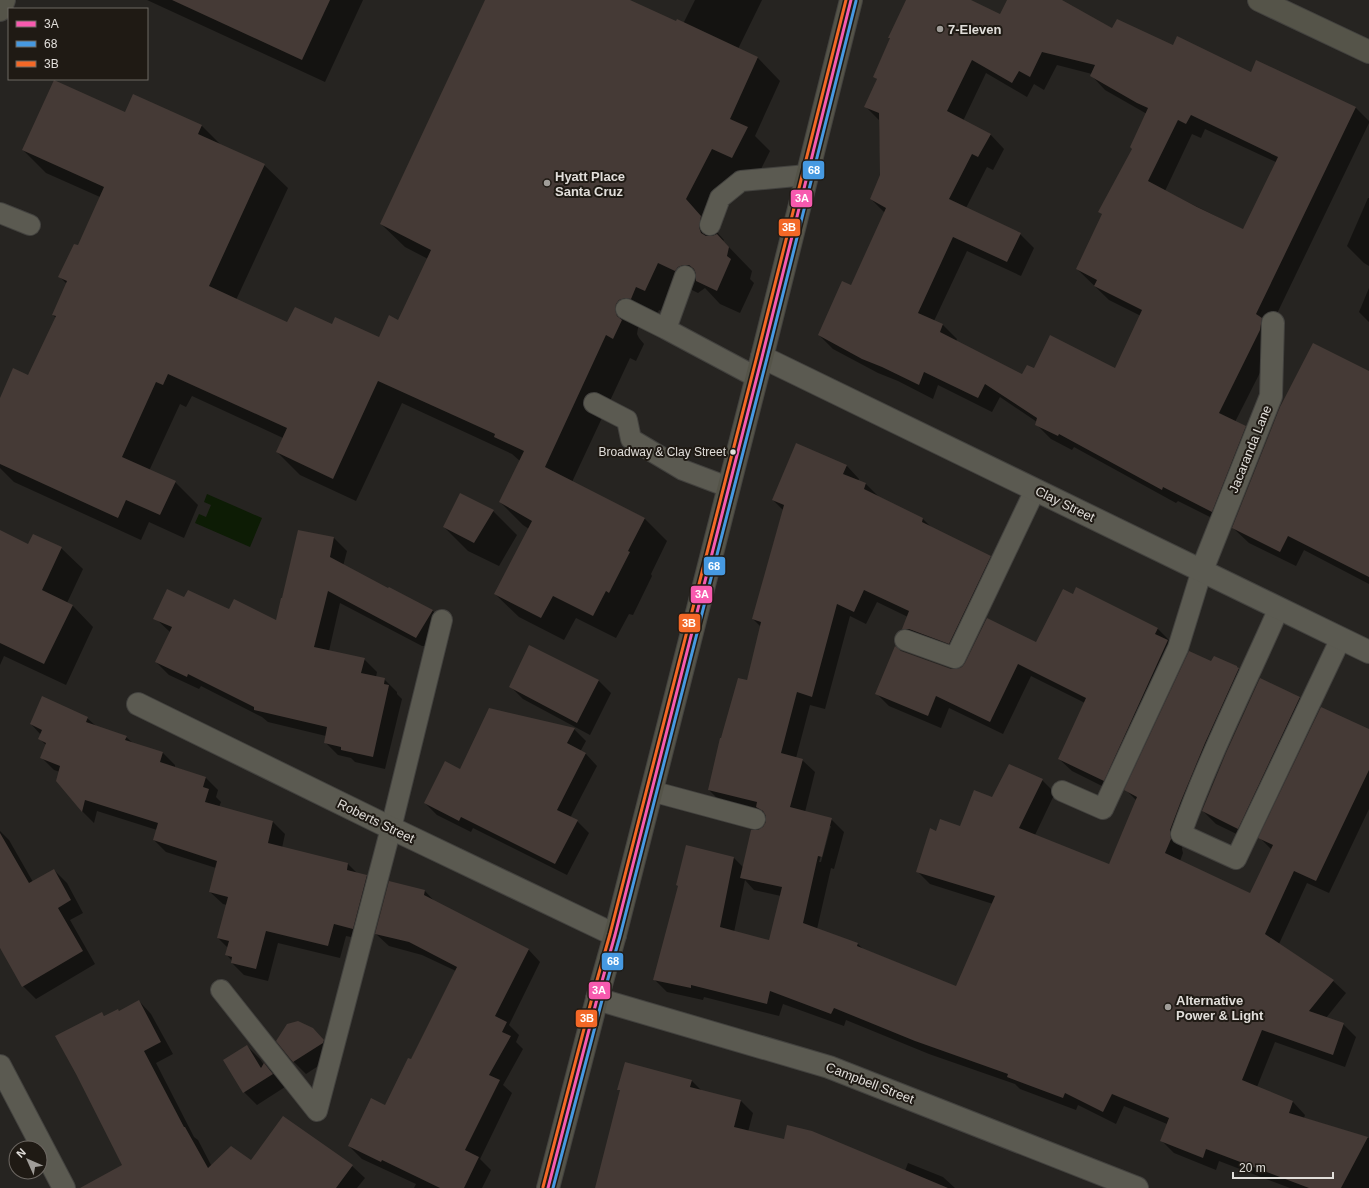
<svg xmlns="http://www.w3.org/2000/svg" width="1369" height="1188" font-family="Arial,sans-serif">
<rect width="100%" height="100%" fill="#262421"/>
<path fill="#0d1c05" d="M207 494 262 518 250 547 195 523 199 514 206 517 211 505 204 502Z"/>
<path fill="#0007" fill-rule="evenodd" d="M147 0H363L325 82Z
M522 0H625L676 22 683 24 695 0H762L738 49 757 57 780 81 755 136 770 151 755 181 735 171 709 223 724 240 723 241 752 271 750 279 754 283 740 313 720 304 705 288 698 293 682 285 669 313 659 310 654 321 643 323 638 328 637 334 639 338 644 344 636 361 630 358 572 482 644 518 667 541 651 574 652 576 633 615 629 614 616 638 576 618 564 640 519 617 495 594 529 529 523 525 500 502 520 461 512 454 402 403 356 501 300 475 277 452 283 438 192 396 186 407 180 404 149 471 175 482 198 505 184 538 149 522 141 540 14 482 0 468V438L56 318 53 315 67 284 60 277 78 247 100 197 46 173 23 150 125 113 202 126 221 145 264 165 288 188 236 300 288 324 333 325 379 338 399 321 428 259 405 247 381 224Z
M907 0H968L1001 15 1008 0H1060L1113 29 1173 46 1356 108 1369 121V123L1270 328 1274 345 1235 422 1245 427 1259 441 1226 525 1178 501 1176 503 1074 447 1072 450 1051 439 1036 424 1037 422 1000 397 992 412 938 385 933 399 898 381 878 373 833 349 819 335 851 286 885 213 871 199 881 175 879 120 865 106 878 80 874 76ZM1057 65 1092 74 1091 75 1105 90 1147 114 1133 150 1077 269 1109 300 1141 316 1116 369H1034L1022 375 956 342 957 339 943 325 934 321 967 251 1021 276 1034 248 1020 234 966 208 987 167 993 170 1004 149 990 134 963 121 986 73 1027 97 1034 84 1044 90ZM1205 129 1276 162 1244 230 1165 191 1192 134 1201 138Z
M1368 198H1369V266L1364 263 1347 246Z
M1369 288V322L1359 312Z
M1369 372V584L1304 550 1296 566 1249 543 1233 528Z
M796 444 847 466 859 479 858 481 866 484 879 497 923 519 932 528 990 557 1003 570 962 656 916 641 903 629 908 617 877 602 866 624 850 616 825 709 810 705 796 758 802 760 815 772 805 812 831 819 844 832 834 869 831 868 817 929 858 944 863 949 957 987 993 904 930 884 917 871 937 832 961 827 993 799 1042 780 1055 793 1035 835 1109 865 1137 801 1126 790 1212 663 1237 667 1251 682 1183 843 1182 849 1183 853 1180 861 1251 894 1272 850 1260 838 1369 730V809L1329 893 1307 883 1279 944 1333 981 1346 993 1326 1018 1343 1024 1356 1037 1345 1067 1275 1042 1257 1087 1293 1102 1305 1115 1304 1118 1369 1138V1188H1290L1219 1161 1216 1170 1174 1153 1161 1140 1167 1124 1124 1106 1116 1124 1078 1105 1076 1110 1020 1089 1015 1084 929 1054 846 1020 844 1026 783 1004 779 1016 704 997 703 1000 667 992 655 980 679 886 734 858 744 868 758 831 764 828 767 822V817L763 813 722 803 709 790 747 681 761 627 753 619 783 510 773 500ZM829 826H831L821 862H819ZM745 880 754 890 781 896 770 941 734 932Z
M493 511 517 535 499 566 468 551 444 527Z
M299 531 334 538 347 551 343 566 388 590 389 588 433 611 445 623 432 646H422L340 603 329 651 364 659 377 672 376 677 384 679 397 692V694L402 699 385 769 355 762 351 758 338 755 325 742 326 736 268 722 262 717 201 686 199 689 169 675 156 662 170 632 155 618 185 598 276 622 283 600Z
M0 532 29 546 61 548 83 569 67 603 72 605 93 627 66 685 4 656 0 665Z
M1157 628 1170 641 1116 793 1072 771 1059 759 1085 703 1031 676 1003 734 949 708 941 728 889 706 877 694 901 652 951 670H956L1037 643Z
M1260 679 1300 698 1312 710 1251 841 1216 824 1203 811Z
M598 680 611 693 590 735 523 699 510 686Z
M87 718 96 726 126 737 134 744 163 753 175 765V767L206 778 218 790 216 797 221 802 219 807 273 822 285 834 282 848 348 864 358 874 366 876 379 888 365 940 346 936 340 958 278 943 268 981 244 975 232 963V961L227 955 228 948 218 938 227 905 223 904 210 892 216 868 166 852 154 840 157 830 97 811 94 823 82 811 57 780 60 772 54 770 41 757 46 745 40 739 41 735 31 724Z
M574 729 586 741 580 752 586 754 597 766 570 818 577 821 589 833 567 875 473 828 471 832 437 815 425 803 461 770Z
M0 831 9 840 33 882 54 870 67 883 83 913 70 920 95 964 36 999 23 986 0 947Z
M424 890 437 904 528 949 540 962 509 1025 519 1035 516 1042 523 1049 503 1085 512 1093 480 1159 491 1170 482 1188H414L416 1184 362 1159 349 1146 385 1106 411 1060 456 971 422 955 389 946 376 934Z
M139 1001 151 1014 173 1054 156 1063 194 1137 198 1140 211 1165 251 1161 352 1166 365 1178 357 1188H114L124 1165 102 1013 105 1017 118 1010 120 1012Z
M312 1028 325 1042 335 1055 306 1074 293 1061Z
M247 1046 260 1059 264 1065V1064L277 1077 285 1087 257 1105 244 1092Z
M692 1081 702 1091 741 1101 753 1113 748 1132 905 1171 908 1163 943 1177 955 1188H597L621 1091 619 1089Z"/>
<path fill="#453a36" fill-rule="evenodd" d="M172 0H330L302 60Z
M485 0H630L676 21 677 19 758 57 730 119 748 127 732 158 712 149 686 199 701 216 699 227 701 233 706 236H712L717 234 729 247 727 256 731 259 717 291 696 281V274L694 269 689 265H683L678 267 675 271 658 263 645 291 636 287 631 299 625 298 619 300 616 304 615 310 617 316 622 320 613 339 606 335 545 467 645 518 628 551 630 552 609 593 606 591 593 616 553 596 541 618 494 594 532 521 499 502 524 451 494 437 495 434 378 381 333 479 276 452 287 428 168 374 163 385 156 382 122 457 176 481 160 515 126 500 118 518 0 464V398L13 368 28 375 56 316 52 315 67 281 58 277 74 244 78 245 104 187 22 150 54 80 125 112 133 94 202 125 198 134 265 164 209 286 287 322 295 307 332 324 335 317 379 337 389 315 398 320 431 250 380 224Z
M906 0H971L1000 14 1007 0H1062L1112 28 1117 19 1173 45 1177 36 1251 72 1256 60 1356 107 1256 314 1262 318 1260 330 1219 413 1246 426 1212 512 1163 487 1162 490 1059 434 1058 436 1035 425 1037 418 985 384 978 398 924 372 919 385 882 367 862 359 818 335 842 281 851 285 886 208 870 199 880 175 879 113 864 107 877 79 873 77 890 38H888ZM1042 52 1095 65 1090 76 1137 103 1148 108 1130 147 1132 149 1098 212 1102 214 1076 269 1097 280 1094 286 1142 310 1115 368 1050 335 1034 368 1027 365 1022 374 940 332 943 324 918 313 953 237 1007 262 1021 233 949 199 972 154 978 157 991 134 947 111 972 60 1012 83 1019 71 1030 77ZM1191 115 1278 157 1243 229 1197 207 1148 181 1178 120 1186 124Z
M1313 343 1369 371V577L1288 536 1280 552 1232 528 1280 407Z
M796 443 847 465 843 474 866 483 864 489 923 518 922 522 991 556 949 644 909 629H902L909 611 864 590 854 612 837 604 812 697 797 692 781 753 803 759 790 807 832 818 822 857 818 856 803 923 858 943 857 946 956 986 995 896 916 872 930 828 936 831 940 819 960 826 974 790 992 797 1009 764 1043 779 1019 828 1109 864 1137 797 1124 790 1189 651 1211 661 1214 656 1237 666V667L1239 668 1205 743 1181 801 1170 830V835L1171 839 1165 853 1250 893 1273 845 1258 838 1321 707 1369 729V770L1316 881 1294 871 1265 934 1334 980 1309 1011 1344 1023 1333 1055 1262 1030 1242 1080 1293 1101 1289 1113 1368 1137 1341 1188H1309L1206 1149 1203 1158 1160 1141 1169 1118 1112 1094 1103 1112 1065 1093 1063 1098 1007 1077 1008 1074 915 1041 834 1008 831 1014 770 991 767 1004 691 985V988L653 980 678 886 676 885 686 845 734 857 720 927 769 940 782 887 740 878 751 830H758L763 827 766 822V816L763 811 756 807 757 802 708 790 720 738H721L738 678 747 680 761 622 752 619 784 505 772 500Z
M460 493 494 510 474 543 443 527Z
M0 530 28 544 33 534 62 547 42 590 73 605 44 664 0 643Z
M298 530 334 537 330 557 388 588 389 587 433 610 416 638 328 591 314 647 365 658 361 673 385 678 384 684 389 685 373 757 341 750V747L324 743 327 727 254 710V707L188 674 187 677 155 662 172 627 153 619 167 589 184 597 188 590 229 609 234 599 276 620 281 598H282Z
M1076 587 1158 628 1155 634 1168 640 1104 781 1058 759 1086 698 1018 664 990 722 936 696 928 716 875 694 895 646 901 651 951 669H957L962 667 965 663 987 618 1036 642 1063 589 1073 594Z
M529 645 599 680 577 723 509 687Z
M1260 678 1300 697 1238 829 1202 811 1226 753Z
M42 696 88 717 86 722 127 736 125 740 163 752 160 762 206 777 203 787 209 789 205 802 273 821 268 843 348 863 347 870 367 875 353 929 334 924 328 946 266 931 256 969 231 963 232 957 225 955 229 941 217 938 228 897 209 892 217 861 153 840 158 823 85 800 82 812 56 781 60 766 40 758 46 743 38 739 42 730 30 724Z
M489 708 575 728 567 743 586 753 557 810 578 820 555 864 461 817 459 821 424 803 445 761 460 769Z
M0 833 29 883 54 869 71 900 58 908 83 951 22 987 0 948Z
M389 881 425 890 424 895 529 949 495 1016 507 1022 502 1032 511 1036 489 1075 500 1080 465 1150 479 1157 464 1188H440L382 1160 381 1162 348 1146 371 1098 385 1105 408 1058 411 1059 457 967 409 942 375 934Z
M139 1000 161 1042 144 1051 184 1127H185L208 1168 231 1146 251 1160 283 1116 353 1165 336 1188H80L122 1165 76 1074 55 1036 102 1012 104 1016 118 1009 119 1011Z
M298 1021 313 1028 324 1040 323 1043 293 1062 276 1041 287 1024Z
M247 1045 261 1068 264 1063 273 1074 243 1093 223 1060Z
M625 1062 692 1080 690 1087 741 1100 734 1127 784 1139 787 1125 812 1131 948 1188H595L620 1090H617Z"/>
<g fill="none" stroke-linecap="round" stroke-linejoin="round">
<g stroke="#43423f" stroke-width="22">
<path id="lane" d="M0 213 30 225
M710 225 720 198 741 181 807 175
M685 276 666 329 756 377
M626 309 666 329
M594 403 627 420 631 439 683 470 728 487
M1279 608C1246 683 1209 756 1181 834L1236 859 1341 638
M905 640 955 658 1035 490
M651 791 755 819
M1062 791 1103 809 1178 648 1202 570
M221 990 317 1111 391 828 442 620"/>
</g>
<g stroke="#43423f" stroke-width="24">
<path id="street" d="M762 357 1369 652
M1202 570 1271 396 1273 323
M138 704 391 828 615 935
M597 999 829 1067 1137 1188
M0 1066 64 1188"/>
</g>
<g stroke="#43423f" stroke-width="24">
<path id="secondary" d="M1259 0 1369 52
M0 10 4 0
M548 1188 597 999 615 935 762 357 851 0"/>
</g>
<use href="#lane" stroke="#5b5a51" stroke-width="20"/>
<use href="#street" stroke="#5b5a51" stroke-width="22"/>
<use href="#secondary" stroke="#555449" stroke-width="22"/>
<g stroke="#1f1a14" stroke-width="6">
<path id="bus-1" d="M548 1188 597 999 615 935 762 357 851 0"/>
</g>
<g stroke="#1f1a14" stroke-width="6">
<path id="bus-2" d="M553 1188 602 1000 620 936 767 358 856 1"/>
</g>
<g stroke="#1f1a14" stroke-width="6">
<path id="bus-3" d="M543 1187 592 998 610 934 757 356 846 0"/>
</g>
<use href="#bus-1" stroke="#f75aaf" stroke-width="3"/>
<use href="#bus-2" stroke="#4699e1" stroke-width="3"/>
<use href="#bus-3" stroke="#f36827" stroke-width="3"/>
</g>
<g fill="#a09d99" stroke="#1f1a14" stroke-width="1.5">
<circle cx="940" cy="29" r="4"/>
<circle cx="547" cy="183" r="4"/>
<circle cx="1168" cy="1007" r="4"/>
</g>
<circle fill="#e1deda" stroke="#1f1a14" stroke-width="1.5" cx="733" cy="452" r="3.5"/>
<g text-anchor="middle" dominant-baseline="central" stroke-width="4" stroke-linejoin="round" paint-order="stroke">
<g font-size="12" fill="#e1deda" stroke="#1f1a14" text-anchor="end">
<text x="726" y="452">Broadway &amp; Clay Street</text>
</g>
<g font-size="13" font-weight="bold" fill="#e1deda" stroke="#1f1a14" text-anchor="start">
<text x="948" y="29">7-Eleven</text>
<text x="555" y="176">Hyatt Place<tspan x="555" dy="15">Santa Cruz</tspan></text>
<text x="1176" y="1000">Alternative<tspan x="1176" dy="15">Power &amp; Light</tspan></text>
</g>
<g font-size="13" fill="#e1deda" stroke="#1f1a14">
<text transform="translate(1250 449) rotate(-68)">Jacaranda Lane</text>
<text transform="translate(1065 504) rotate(26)">Clay Street</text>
<text transform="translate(376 821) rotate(26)">Roberts Street</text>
<text transform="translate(870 1083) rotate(21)">Campbell Street</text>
</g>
</g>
<g stroke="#1f1a14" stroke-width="1.5">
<rect x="802" y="160" width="23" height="20" rx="4" fill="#4699e1"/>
<rect x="790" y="189" width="23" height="19" rx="4" fill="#f75aaf"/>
<rect x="778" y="218" width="23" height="19" rx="4" fill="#f36827"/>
<rect x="703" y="556" width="23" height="20" rx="4" fill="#4699e1"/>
<rect x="690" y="585" width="23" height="19" rx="4" fill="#f75aaf"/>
<rect x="678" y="613" width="23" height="20" rx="4" fill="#f36827"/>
<rect x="601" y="952" width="23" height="19" rx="4" fill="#4699e1"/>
<rect x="588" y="981" width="23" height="19" rx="4" fill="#f75aaf"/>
<rect x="575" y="1009" width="23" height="19" rx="4" fill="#f36827"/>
</g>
<g font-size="11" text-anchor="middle" font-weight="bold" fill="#fff">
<text x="814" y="174">68</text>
<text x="802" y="202">3A</text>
<text x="789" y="231">3B</text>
<text x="714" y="570">68</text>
<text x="702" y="598">3A</text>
<text x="689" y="627">3B</text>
<text x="613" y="965">68</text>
<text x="599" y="994">3A</text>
<text x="587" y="1022">3B</text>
</g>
<rect x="8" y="8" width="140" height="72" fill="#1f1a14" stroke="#6d6863"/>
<rect x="16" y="21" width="20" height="6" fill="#f75aaf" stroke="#6d6863"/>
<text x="44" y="28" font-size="12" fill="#e1deda">3A</text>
<rect x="16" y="41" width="20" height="6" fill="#4699e1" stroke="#6d6863"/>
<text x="44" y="48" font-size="12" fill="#e1deda">68</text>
<rect x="16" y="61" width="20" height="6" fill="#f36827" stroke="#6d6863"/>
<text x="44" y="68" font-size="12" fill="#e1deda">3B</text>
<g transform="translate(28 1160) rotate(315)"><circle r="19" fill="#1f1a14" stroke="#6d6863"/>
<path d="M0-3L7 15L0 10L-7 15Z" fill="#a09d99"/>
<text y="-6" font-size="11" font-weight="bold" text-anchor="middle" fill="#e1deda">N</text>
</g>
<path d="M1233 1172v6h100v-6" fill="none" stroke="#e1deda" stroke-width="2"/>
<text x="1239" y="1172" font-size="12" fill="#e1deda" stroke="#1f1a14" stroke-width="3" paint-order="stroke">20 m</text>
</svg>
